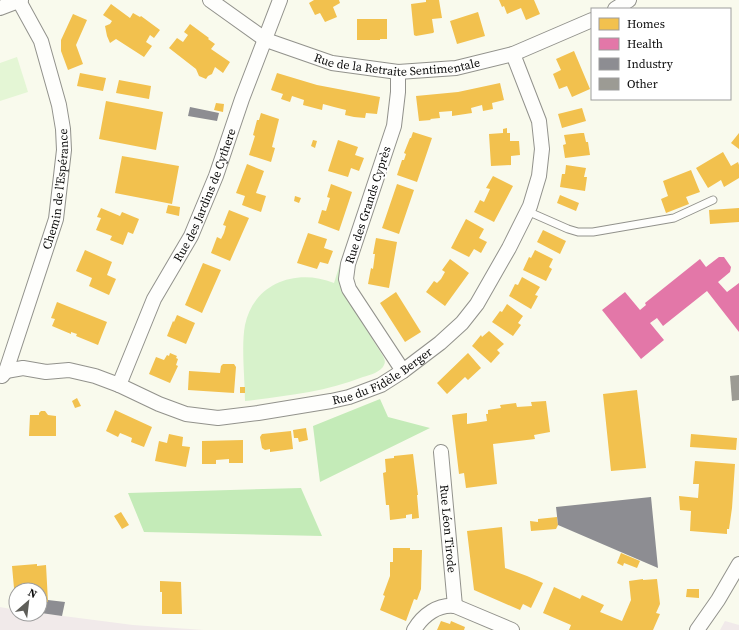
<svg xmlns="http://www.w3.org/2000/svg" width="739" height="630" font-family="'Source Serif 4',serif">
<rect width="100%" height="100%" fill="#f9faed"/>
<path fill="#f1eaea" d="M0 607 16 610V614H40V613L133 625 204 630H0Z
M725 621 739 625V630H720Z"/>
<path fill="#d7f2cb" d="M341 261 340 279 344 294 383 356C384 359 386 361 384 365 381 372 370 375 363 377 325 392 285 396 245 401 245 379 241 346 245 325 254 283 296 268 334 283Z"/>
<path fill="#c4ebb8" d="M380 399 388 417 430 428 320 482 313 426Z
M301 488 322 536 144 532 128 493Z"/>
<path fill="#e4f6d5" d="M17 57 28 92 0 101V63Z"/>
<path fill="#f2c14e" d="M314 0H339L340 3 333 7 337 17 325 22 320 13 315 15 309 3Z
M426 0H439L442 18 432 19 434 32 433 33 416 36 414 35 411 4 426 2Z
M499 0H534L540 14 526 20 521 8 507 14 504 6 502 7Z
M111 4 130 18 133 13 140 17 141 16 160 30 154 38 150 35 146 42 152 46 144 57 116 39 110 43 107 36 105 26 110 24 112 21 103 15Z
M478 12 485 36 457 44 450 21Z
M73 14 87 20 76 45 83 64 68 70 61 51V40Z
M357 19H387V39H380V40H357Z
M190 24 209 38 208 39 215 44 211 49 230 62 223 73 215 67 212 74 208 76 206 79 199 76 196 69 169 48 177 38 183 42 188 35 184 32Z
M574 51 590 89 572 97 567 86 559 89 553 74 561 70 556 59Z
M80 73 106 78 103 91 77 86Z
M277 73 317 85 380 97 377 114 366 113 365 118 354 117 345 115 346 110 334 107 323 104 322 110 303 105 304 100 292 96 290 102 281 99 283 94 271 90Z
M119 80 151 86 149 99 116 93Z
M500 83 504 100 492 103 493 109 483 111 482 105 471 108 472 113 452 116V111L439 112 440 118 430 119 431 120 419 121 416 96 458 92Z
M106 101 163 112 156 150 99 139Z
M216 103 224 104 223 112 214 110Z
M582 108 586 121 562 128 558 114Z
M261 113 279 119 272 147 275 148 271 162 249 155 255 136 253 135 257 120H259Z
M507 128V133H510V141H519L520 155 511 156V165L491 166 489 134 503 133V129Z
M413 132 432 138 417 182 397 175 402 160H404L406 154 404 153 410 138H411Z
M581 133H584L586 142H588L590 155 565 158 563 145 566 144 564 135Z
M739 133V149L731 143Z
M313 140 317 141 315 148 311 146Z
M338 140 358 147 355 155 364 158 359 171 351 168 348 177 328 171Z
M723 152 731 166 738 162 739 165V178L724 187 721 180 708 188 696 168Z
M122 156 179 166 172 204 115 193Z
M247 164 264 171 256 193 266 196 261 212 242 205 245 196 236 193Z
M566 165 586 168 584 177H587L585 191 560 187 562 174H565Z
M691 170 700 192 686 197 689 204 666 213 661 199 668 196 663 181Z
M493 176 513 186 494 222 474 212 480 200 484 202 490 189 486 188Z
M331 184 352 192 339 231 318 223 322 210 326 211 330 198 327 197Z
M397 184 414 190 399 234 382 228Z
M560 195 579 203 576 211 557 203Z
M295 196 301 198 299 203 294 201Z
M168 205 180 207 179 216 166 213Z
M101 208 120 216 122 212 139 219 133 234 128 232 123 245 110 240 112 236 96 230 101 218 97 217Z
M739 208V222L710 224 709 210Z
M229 210 249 218 230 261 211 253 217 237 221 239 224 233 226 226 223 225Z
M466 219 484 229 479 238 487 242 481 253 474 249 469 257 451 248Z
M543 230 566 241 560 254 537 242Z
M308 233 327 239 324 248 333 251 328 264 320 262 317 269 297 263Z
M376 238 397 242 389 288 368 284 371 268 373 269 375 254H373Z
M85 250 112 262 107 275 116 279 109 295 89 286 92 278 76 271Z
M535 250 553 259 549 267 552 269 546 281 523 270 529 257 531 258Z
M450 259 469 273 445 306 426 292 434 281 437 283 441 279 445 272 442 270Z
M203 263 221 270 202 313 185 305Z
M522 277 540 287 535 295 538 296 531 309 509 296 515 284 518 285Z
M396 292 421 332 405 342 380 303Z
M57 302 107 322 98 345 76 336 77 334 71 332V334L52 326 55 319 51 318Z
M507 304 523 316 518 323 521 325 513 336 492 322 500 311 502 312Z
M177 315 195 323 186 344 167 336 173 321 174 322Z
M489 331 504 344 497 350 500 353 491 363 472 346 481 335 482 337Z
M170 353 177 356 176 358 178 359 176 365 178 366 170 383 149 374 156 357 164 360 167 355 169 356Z
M468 353 481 368 468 380 465 377 447 394 437 383Z
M223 364H234L236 367 234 393 188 390 189 371 220 373 221 366Z
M240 387H245V393H240Z
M637 390 646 468 611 471 603 394Z
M77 398 81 406 75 408 72 401Z
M546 401 550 432 534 435 535 439 493 444 497 484 466 488 464 473 459 474 452 415 467 413V424L487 421 486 414H488V410L501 408 500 405 516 403 517 407 532 406 531 402Z
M115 410 152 427 144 447 131 442 132 438 125 435 120 433 118 437 106 431Z
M41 411H45L48 415 56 416V436H29L30 415H39V413Z
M306 428 308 440 299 442 298 438H294L293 430Z
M291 431 293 449 270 452V449L265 450 262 448 260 437 262 434Z
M169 434 183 437 182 446 190 447 186 467 155 461 159 441 167 443Z
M691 434 737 438 736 450 690 447Z
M243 440V463H229V459L216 460V464H202V441Z
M413 454 418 495H417L419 518 412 519V514L406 515V518L390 520 389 505H386L383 473 386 472 385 459 394 458V456Z
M695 461 735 464 732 508 729 529H727V534L690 531 691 511 680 510 679 496 698 498 699 484H693Z
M121 512 129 525 122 529 114 516Z
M557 517 558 525 556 529 531 531 530 521 538 522V519Z
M502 527 505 568 527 576 543 583 531 608 523 604 520 610 474 590 467 531Z
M393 548H410V550H422L421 589 417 600 414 599 406 621 380 610 385 596 383 595 390 576V562H393Z
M621 553 640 561 637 568 624 563 623 566 617 563Z
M37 564V566L46 565 48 602H40V590H16V599H15L12 566Z
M643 579V580L657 579 660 604 656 613 660 614 653 630H569L571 625 543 613 554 587 580 599 582 595 604 605 600 612 622 621 631 600 629 581Z
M160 581 181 582 182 614H162V592H160Z
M687 589H699V598L686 597Z
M441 621 450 624 451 621 465 627 464 630H437Z"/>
<path fill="#e377a8" d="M719 257H724L731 267 730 272 718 282 727 292 739 283V332L707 291 663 326 657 318 650 323 664 340 641 359 602 310 625 292 640 310 646 305 645 303 700 259 706 267Z"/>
<path fill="#8d8d92" d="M190 107 219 113 217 121 188 116Z
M651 497 658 568 558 525 556 507Z
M48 600 65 602 62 616 41 613 42 602H48Z"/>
<path fill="#9c9b94" d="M739 375V400L732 401 730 376Z"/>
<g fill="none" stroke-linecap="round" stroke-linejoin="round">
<g stroke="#92928c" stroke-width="9">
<path id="lane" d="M527 211 568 229 578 232H593L674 218 713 200"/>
</g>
<g stroke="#92928c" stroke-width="16">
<g id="street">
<path id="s1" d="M210 0 266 40 332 63 398 72 456 68 513 54 592 20"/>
<path d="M0 8 21 0"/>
<path d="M615 9 629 0"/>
<path d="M398 72V92L394 126 348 264 346 279 349 289 403 371"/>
<path id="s2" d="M6 371 23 368 46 372 69 370 95 376 119 385 159 404 186 414 218 418 258 413 331 401 349 397 381 385 403 371 440 343 462 323 477 304 509 248 530 206 539 176 542 149 539 121 513 54"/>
<path id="s3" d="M2 376 6 371 56 219 64 150 63 129 59 105 41 41 19 1"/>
<path id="s4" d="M119 385 154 299 191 236 216 176 242 99 280 0"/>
<path id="s5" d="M441 452 455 606"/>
<path d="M414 630C423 615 438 604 455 606L512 630"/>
<path d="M697 630 718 600 739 564"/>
</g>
</g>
<use href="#lane" stroke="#fefefc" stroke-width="7"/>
<use href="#street" stroke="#fefefc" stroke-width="14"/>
</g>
<g text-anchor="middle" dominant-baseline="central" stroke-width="4" stroke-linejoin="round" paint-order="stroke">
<g font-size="12" fill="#0a0a0a" stroke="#fff">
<text stroke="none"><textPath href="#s1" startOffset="204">Rue de la Retraite Sentimentale</textPath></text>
<text stroke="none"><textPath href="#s3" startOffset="196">Chemin de l'Espérance</textPath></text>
<text stroke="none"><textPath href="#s4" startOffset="209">Rue des Jardins de Cythere</textPath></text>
<text transform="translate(368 205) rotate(-72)">Rue des Grands Cyprès</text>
<text stroke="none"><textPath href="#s2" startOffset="393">Rue du Fidèle Berger</textPath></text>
<text stroke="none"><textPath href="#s5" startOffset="77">Rue Léon Tirode</textPath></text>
</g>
</g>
<rect x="591" y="8" width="140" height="92" fill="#ffffff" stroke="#9d9d9d"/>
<rect x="599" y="18" width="20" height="12" fill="#f2c14e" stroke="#9d9d9d"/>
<text x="627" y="28" font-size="12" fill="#0a0a0a">Homes</text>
<rect x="599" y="38" width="20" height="12" fill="#e377a8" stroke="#9d9d9d"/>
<text x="627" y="48" font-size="12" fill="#0a0a0a">Health</text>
<rect x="599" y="58" width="20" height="12" fill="#8d8d92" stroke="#9d9d9d"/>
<text x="627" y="68" font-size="12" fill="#0a0a0a">Industry</text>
<rect x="599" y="78" width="20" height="12" fill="#9c9b94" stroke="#9d9d9d"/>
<text x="627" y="88" font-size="12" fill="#0a0a0a">Other</text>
<g transform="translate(28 602) rotate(28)"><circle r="19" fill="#ffffff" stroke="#9d9d9d"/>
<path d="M0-3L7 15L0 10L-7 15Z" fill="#5e5e59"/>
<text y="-6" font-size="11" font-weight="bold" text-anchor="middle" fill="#0a0a0a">N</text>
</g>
</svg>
